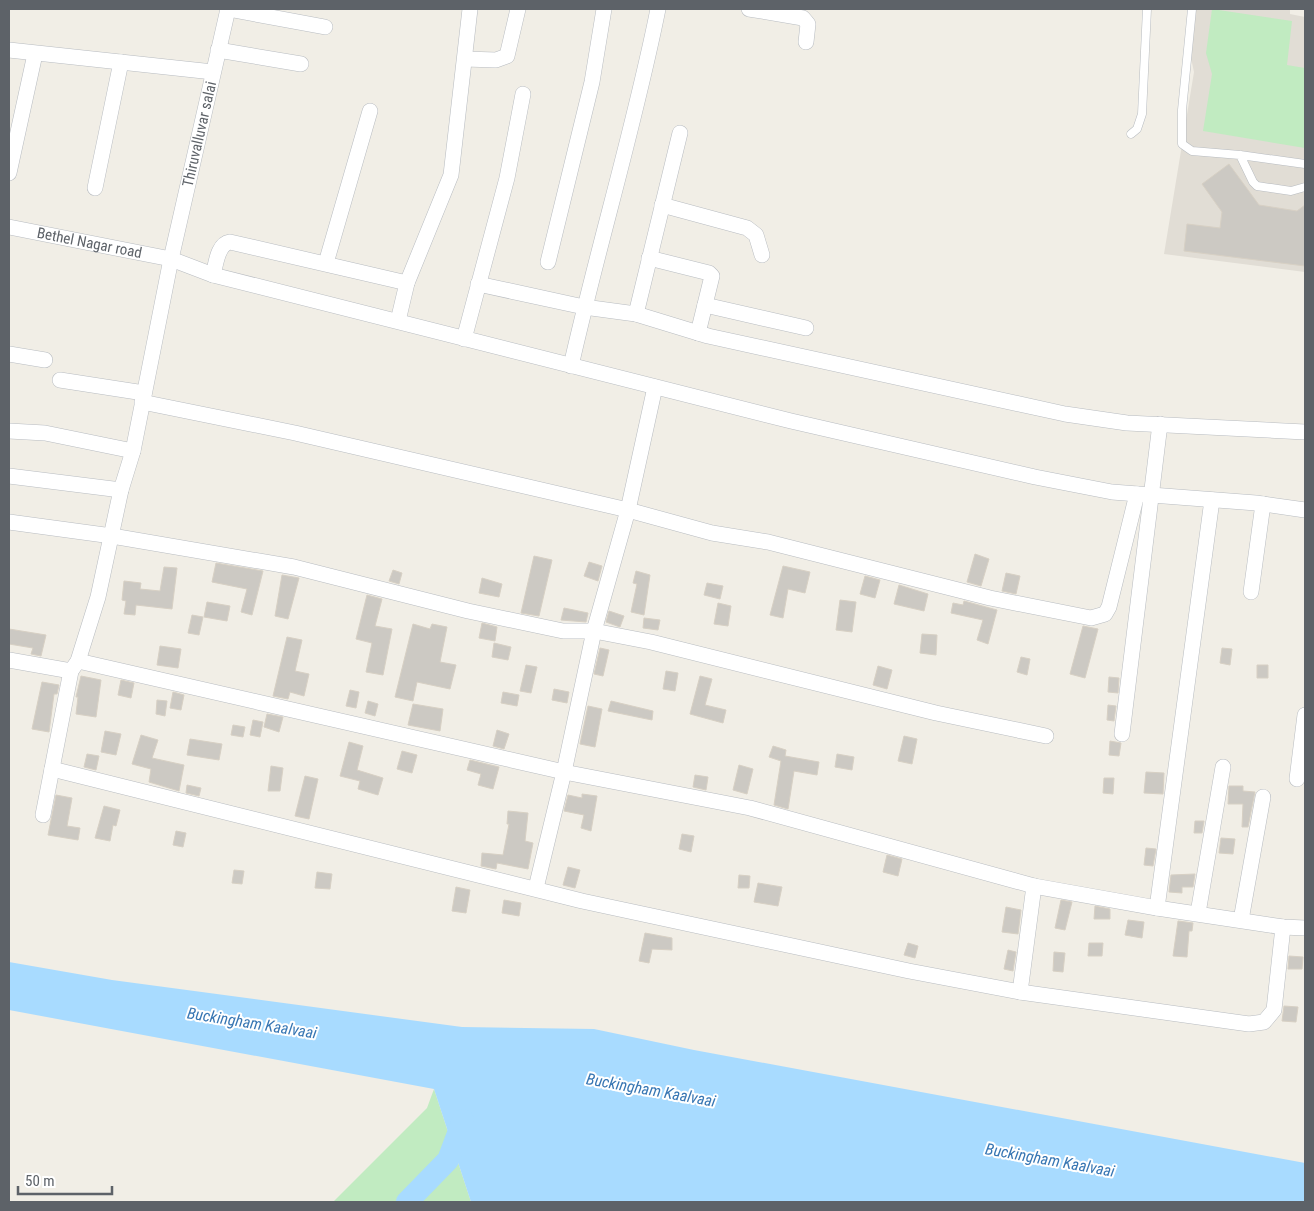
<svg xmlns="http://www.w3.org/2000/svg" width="1314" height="1211" font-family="'Roboto Condensed',sans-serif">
<rect width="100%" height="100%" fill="#f1eee6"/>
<path fill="#e1ddd5" d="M1196 9H1290V14L1305 17V272L1164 254 1194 72 1191 58Z"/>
<path fill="#c1ebc1" d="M1212 9 1292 21 1287 65 1305 68V148L1203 131 1212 74 1206 53Z
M434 1089 471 1202H333L427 1108Z"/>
<path fill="#a8dbff" d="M9 962 112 980 462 1027 594 1029 694 1050 1305 1163V1202H471L434 1089 9 1010Z"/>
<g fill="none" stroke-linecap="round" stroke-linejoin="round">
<path stroke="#a8dbff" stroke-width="22" d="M407 1202 448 1160 463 1120"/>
</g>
<path fill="#ccc9c3" stroke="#d7d0c4" d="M1229 164 1259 205 1297 211 1305 205V266L1184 251 1187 224 1220 228 1222 212 1202 184Z
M975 554 989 559 981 586 967 582Z
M534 556 552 560 539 616 521 613Z
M589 562 602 566 598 581 584 576Z
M216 563 263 571 252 615 241 612 247 589 212 582Z
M783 566 810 572 805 593 788 589 783 618 770 615Z
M164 567 177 568 172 609 136 605 135 615 124 614 126 601 122 600 124 581 141 583 140 589 160 591Z
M393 570 402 573 399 584 389 581Z
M636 571 650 575 644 615 631 612 637 584 633 583Z
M1006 573 1020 576 1016 594 1002 591Z
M282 575 299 578 288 619 275 616Z
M865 576 880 580 875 598 860 594Z
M482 578 502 584 499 597 479 593Z
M707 583 723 586 720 599 704 595Z
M899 585 928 594 924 611 894 604Z
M367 595 382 599 375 626 392 629 383 675 366 672 372 643 356 639Z
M840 600 856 602 852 632 836 630Z
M964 601 997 610 988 644 977 640 983 620 951 613 953 603 963 605Z
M207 602 230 606 227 621 204 617Z
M718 603 731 606 728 626 714 624Z
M564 608 588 613 586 622 561 620Z
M609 611 624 616 620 627 606 622Z
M192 615 203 617 199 635 188 633Z
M644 618 660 620 658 630 643 628Z
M482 623 497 627 495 641 479 638Z
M413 624 430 629 432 624 447 627 440 662 456 665 450 689 417 682 413 701 395 697Z
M1083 626 1098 629 1085 678 1070 674Z
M9 629 46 635 41 656 31 654 33 648 9 644Z
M922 634 937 635 936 655 920 653Z
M287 637 302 640 295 671 309 674 304 696 290 692 288 699 273 696Z
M494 643 511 647 508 660 492 657Z
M160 646 181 649 178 668 157 665Z
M600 648 609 650 603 676 594 674Z
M1222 648 1232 649 1230 665 1220 663Z
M1021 657 1030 659 1027 675 1017 672Z
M526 665 537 667 531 693 520 691Z
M1257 665H1268V678H1257Z
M878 666 892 670 887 689 873 685Z
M666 671 678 673 675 691 663 689Z
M81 676 101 680 96 717 76 714 78 697H76Z
M700 676 712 679 705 705 726 710 723 723 690 714Z
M1109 677 1119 678 1118 693 1108 692Z
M121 680 134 683 131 698 118 695Z
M42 682 59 685 57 694H54L49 732 32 729Z
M554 689 569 692 567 703 552 700Z
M350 690 359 692 356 708 346 706Z
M173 692 184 695 181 710 170 708Z
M503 692 519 695 517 706 501 703Z
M157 700 167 701 165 716 156 714Z
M368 701 378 704 375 716 365 713Z
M611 701 653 711 652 720 608 711Z
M413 704 443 709 440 731 408 725Z
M1108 705 1116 706 1114 721 1107 720Z
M588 706 602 709 595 747 580 744Z
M267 714 283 717 279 732 264 727Z
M253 720 263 722 260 737 250 735Z
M233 725 245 727 243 737 231 735Z
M497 730 509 734 504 749 493 746Z
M105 731 121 734 116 755 101 752Z
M141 735 158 740 152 758 184 765 179 791 149 782 151 769 132 764Z
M904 736 917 739 912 764 898 761Z
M190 739 222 744 219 760 187 755Z
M1110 741 1121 743 1119 756 1109 755Z
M349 742 363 746 357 770 383 778 378 795 358 789 360 781 340 776Z
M773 746 786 750 785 756 819 762 817 775 794 771 788 809 774 805 781 761 769 757Z
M402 751 417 755 412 773 397 769Z
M87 754 99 756 96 770 84 767Z
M837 754 854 757 852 770 835 767Z
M470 760 499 767 493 789 478 785 481 774 467 770Z
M739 765 753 769 747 794 733 790Z
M271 766 283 768 280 791H268Z
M1146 772 1164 773 1163 794 1144 793Z
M695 775 708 777 706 790 693 787Z
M305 776 318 779 309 819 295 816Z
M1104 778H1114L1113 794 1103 793Z
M187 785 201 788 199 796 186 793Z
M1229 786H1243V791L1255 792 1248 827H1242L1243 804H1228Z
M582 794 597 796 591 831 581 828 584 815 564 811 568 795 582 798Z
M56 795 72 798 67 826 80 828 78 840 48 835Z
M104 806 120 810 116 826 113 825 110 841 95 838Z
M508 811 528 813 525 841 533 843 528 869 497 863 496 869 481 866 482 853 503 855 509 824H507Z
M1195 821H1204L1202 833H1194Z
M176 831 186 833 183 847 173 845Z
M682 834 694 836 691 852 679 849Z
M1221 838 1235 839 1233 854 1219 853Z
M1146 848 1156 849 1153 866 1144 865Z
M887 855 902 859 898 876 883 872Z
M568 867 580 870 575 888 563 885Z
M234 870 244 871 242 884 232 883Z
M317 872 332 874 330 889 315 888Z
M1195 874 1193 887H1182V893L1169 892 1171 875Z
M739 875 750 876 749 888H738Z
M758 883 782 887 778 906 754 902Z
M456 887 470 890 466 913 452 911Z
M504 900 521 903 519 916 502 913Z
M1061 900 1072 902 1065 930 1055 928Z
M1095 906 1110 909V919H1094Z
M1006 907 1021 910 1018 934 1002 932Z
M1128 920 1144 922 1142 938 1125 935Z
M1178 921 1193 923 1192 931H1189L1187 957 1173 956Z
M645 933 672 938V950L652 949 649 963 639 961Z
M908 943 918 946 915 958 904 955Z
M1089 943H1103L1102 956H1088Z
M1008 950 1016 952 1013 971 1004 969Z
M1054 952 1065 953 1063 972 1053 971Z
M1289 956 1303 957 1302 969H1288Z
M1284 1006 1298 1007 1296 1022 1282 1021Z"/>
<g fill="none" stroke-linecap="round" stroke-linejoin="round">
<g stroke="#b8bcc1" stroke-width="9">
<path id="service" d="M1192 9 1182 110V144L1192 151 1240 155 1305 164
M1131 134 1137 129 1142 114 1147 9
M1240 155 1253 182 1257 186 1291 191 1305 187"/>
</g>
<g stroke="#b8bcc1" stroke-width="16">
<g id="minor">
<path d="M228 9 325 27"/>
<path d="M749 9 803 18 808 24 806 42"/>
<path d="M9 50 213 72"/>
<path d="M218 50 301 64"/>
<path d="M465 59 496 60 507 56 518 9"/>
<path d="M9 173 35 54"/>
<path d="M95 188 121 62"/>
<path d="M662 205 747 228 756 235 762 255"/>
<path id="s1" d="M9 227 171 259 213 275 791 421 1035 477 1112 492 1256 503 1305 510"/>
<path d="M649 258 709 273 712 276 698 333"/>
<path d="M548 262 592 82 604 9"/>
<path d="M326 263 370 111"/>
<path d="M213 275C216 265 217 244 230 242L407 283"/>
<path d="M478 284 584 307 636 314 708 336 1065 414 1127 423 1305 432"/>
<path d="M705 305 806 328"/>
<path d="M636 314 680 133"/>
<path d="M398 321 407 283 451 175 470 9"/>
<path d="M464 339 507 178 523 94"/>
<path d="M9 354 45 360"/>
<path d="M571 366C598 246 634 129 658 9"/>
<path d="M60 380 144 393"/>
<path d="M142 402 295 433 628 510 712 533 768 542 990 598 1091 618 1105 614 1109 607 1137 494"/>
<path d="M9 431 45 433 133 451"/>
<path d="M9 476 121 490"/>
<path d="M1212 500 1157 908 1283 927 1305 928"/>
<path d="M9 522 112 536 294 567 468 611 563 631H594L651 642 936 713 1046 736"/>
<path d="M1251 592 1263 504"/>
<path d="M9 660 71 671"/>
<path d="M78 661 564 772 750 808 1034 886 1157 908"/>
<path d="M1122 734 1160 424"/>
<path d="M52 769 582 901 909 971 1020 992 1249 1024 1264 1022 1274 1010 1283 927"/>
<path d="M1297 779 1305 715"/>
<path id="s2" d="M43 815 71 671 78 661 98 597 121 490 133 451 171 259 228 9"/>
<path d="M536 888 564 772 594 631 628 510 655 387"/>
<path d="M1198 913 1223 767"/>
<path d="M1241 920 1263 797"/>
<path d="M1020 992 1034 886"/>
</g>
</g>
<use href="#service" stroke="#fff" stroke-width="8"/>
<use href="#minor" stroke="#fff" stroke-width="15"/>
</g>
<g text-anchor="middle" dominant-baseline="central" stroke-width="4" stroke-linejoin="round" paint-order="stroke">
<g font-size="15" fill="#5d6268" stroke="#fff">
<text stroke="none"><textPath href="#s2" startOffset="700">Thiruvalluvar salai</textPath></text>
<text stroke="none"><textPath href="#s1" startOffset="82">Bethel Nagar road</textPath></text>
</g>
<g font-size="16" font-style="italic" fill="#3776b3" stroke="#fff">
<text transform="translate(252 1023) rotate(9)">Buckingham Kaalvaai</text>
<text transform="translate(651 1090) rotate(10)">Buckingham Kaalvaai</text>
<text transform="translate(1050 1160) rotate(10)">Buckingham Kaalvaai</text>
</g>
</g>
<rect width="1314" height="1211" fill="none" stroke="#5d6268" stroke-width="20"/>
<path d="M18 1186v8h94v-8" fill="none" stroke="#5d6268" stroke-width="2.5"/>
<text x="25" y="1186" font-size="15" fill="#5d6268" stroke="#ffffff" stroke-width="4" paint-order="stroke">50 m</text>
</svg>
